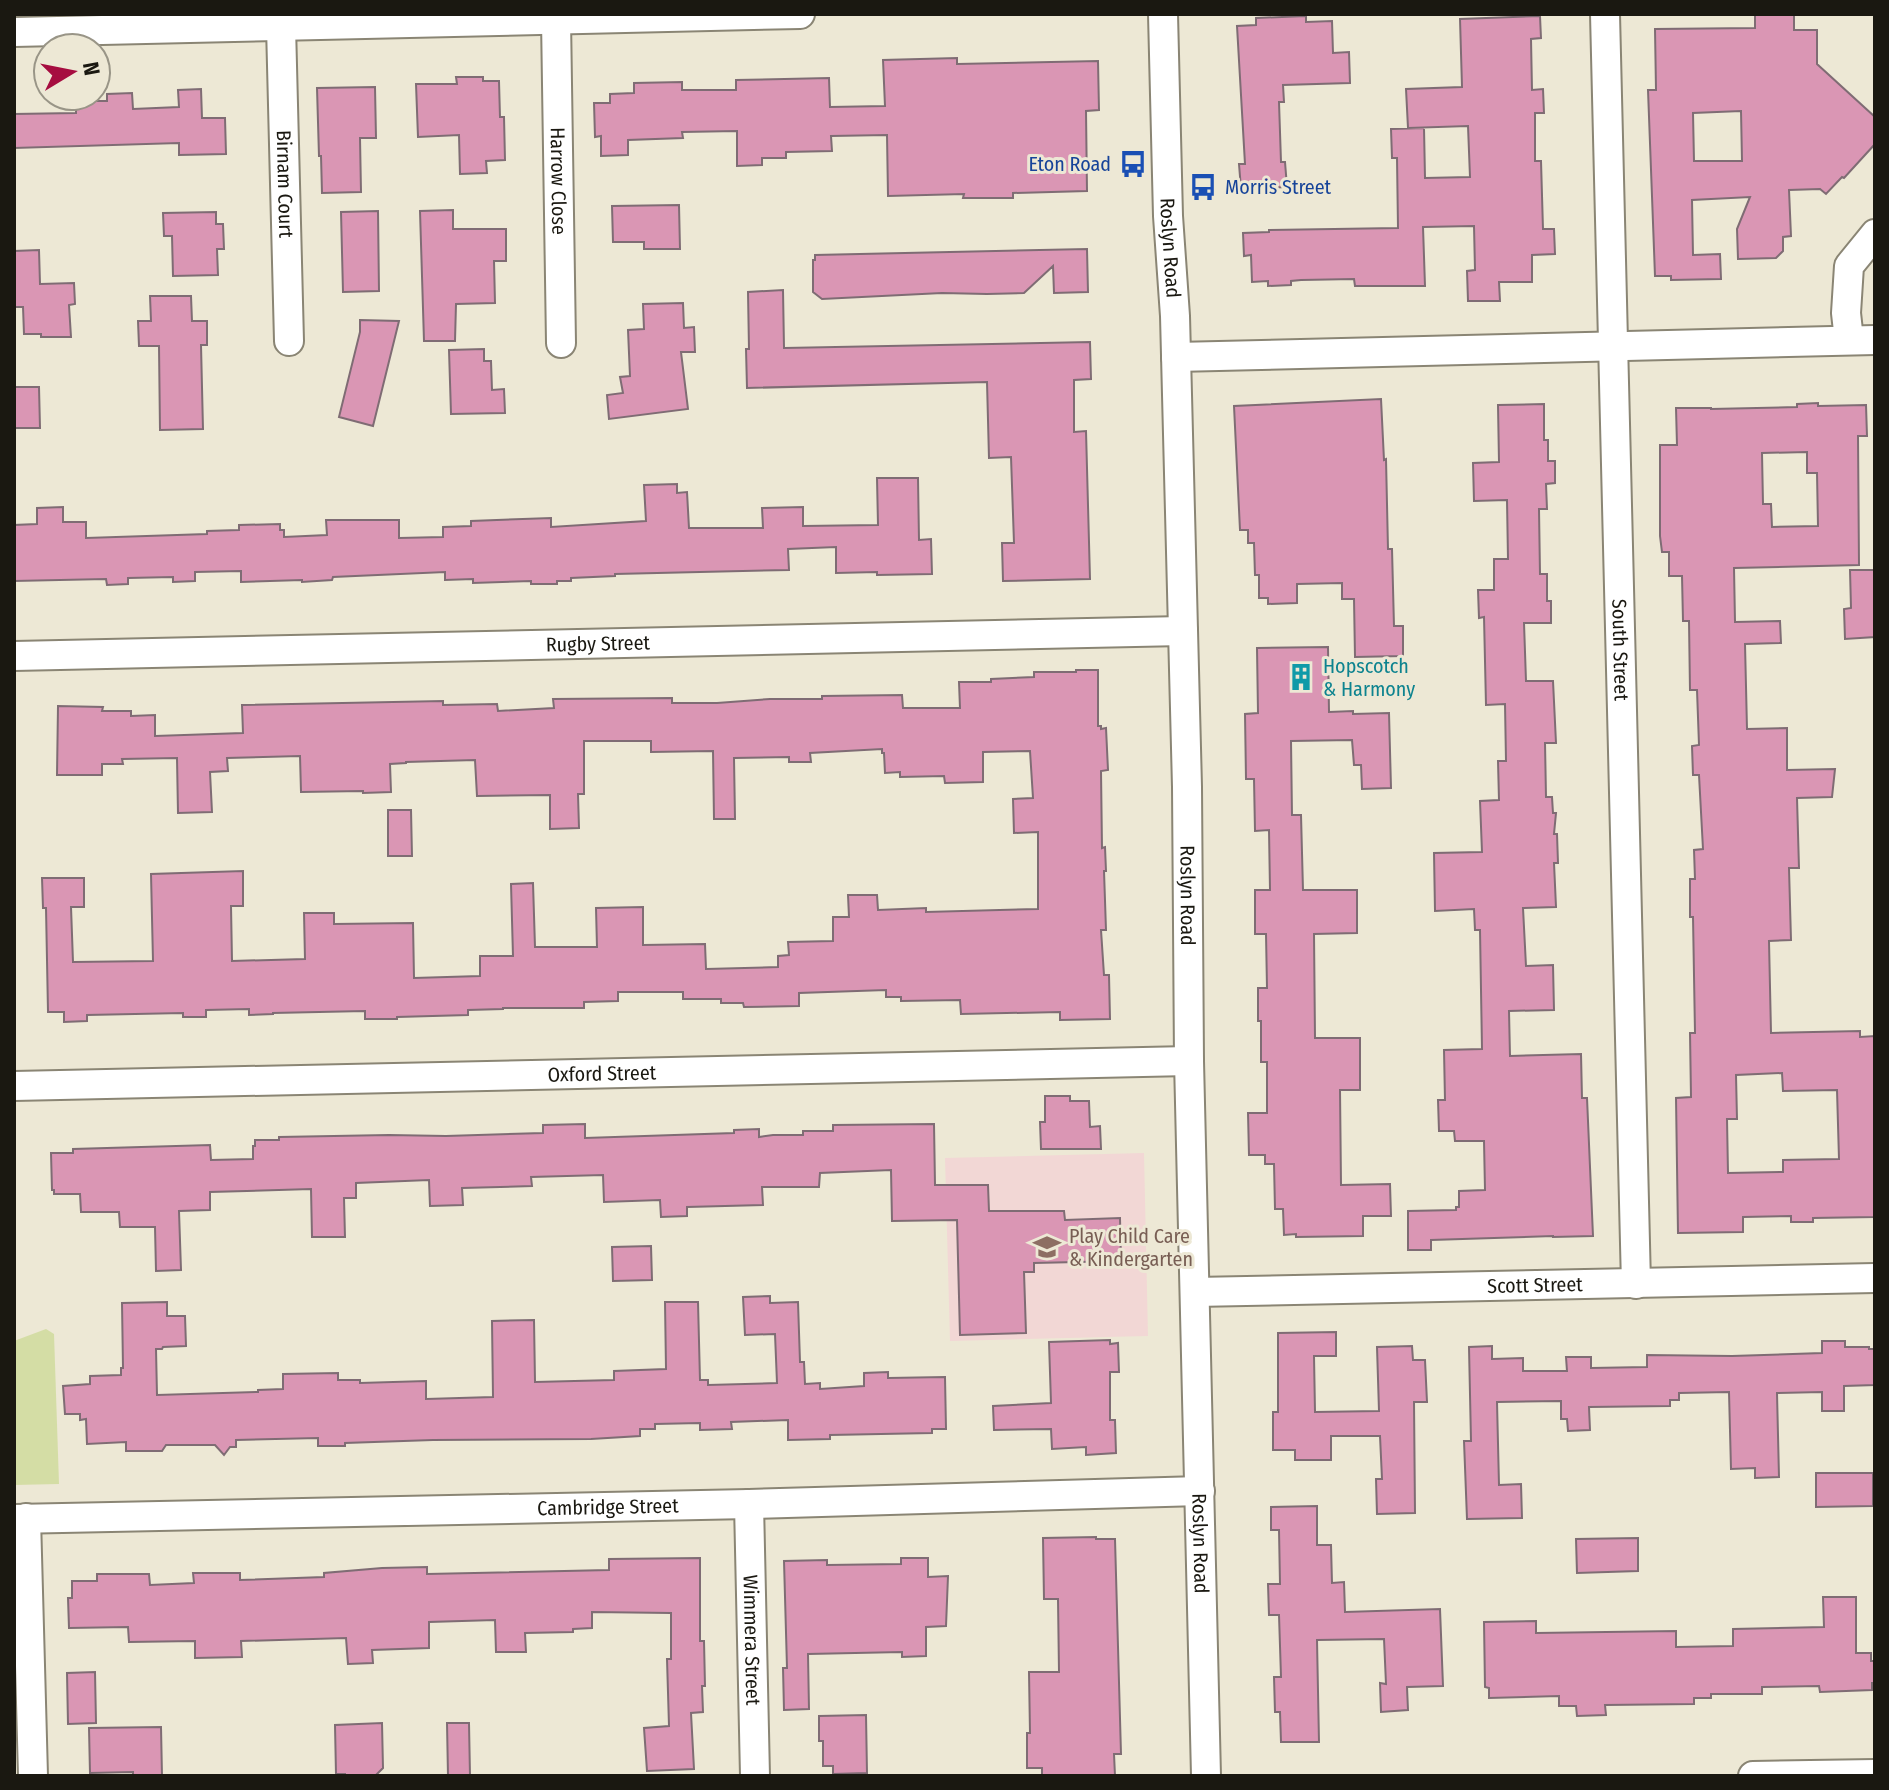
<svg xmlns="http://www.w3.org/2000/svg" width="1889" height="1790" font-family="'Fira Sans Condensed',sans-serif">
<rect width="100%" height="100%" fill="#ede8d5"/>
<path fill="#f2d7d5" d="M1144 1153 1148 1336 950 1341 945 1158Z"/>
<path fill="#d4dda5" d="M46 1329 54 1334 59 1484 14 1485V1341Z"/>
<path fill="#da96b4" stroke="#7f6c74" stroke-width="2" fill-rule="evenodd" d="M1755 14H1794V30H1817V64L1875 117V144L1844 178 1842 177 1826 194 1820 189 1789 190 1791 236 1783 237V251L1776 258 1738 259 1737 229 1750 197 1692 200 1693 255 1720 254 1721 279 1671 280V276H1655L1648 90H1656L1655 29 1755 28ZM1741 111 1742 161H1694L1693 113Z
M1306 16V22L1332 21 1333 53 1349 52 1350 83 1283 85 1284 102H1279L1281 162H1285L1287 187 1241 189 1239 164H1245L1237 26 1256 25V18Z
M1540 16 1541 38 1531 39 1532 90 1543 89 1544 113H1535V161H1541L1543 229H1554L1555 254 1532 255V282H1499L1500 301H1468L1467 271 1475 270 1474 226 1423 227 1425 286H1355L1354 279 1301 280 1291 281V285L1268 286V281L1252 282 1251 255 1244 256 1243 233 1269 232V230L1398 228 1397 158H1392L1391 129 1424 128 1425 178 1470 177 1468 126 1408 128 1406 89 1462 87 1460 19Z
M957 58V64L1098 61 1099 110 1086 111 1087 191 1013 193V198H963L964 194 888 196 887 135 831 136 832 151 786 152V158H762V165L737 166V131L682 132 683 138 628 140V155L601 156V136L595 137 594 103H610V94L634 93V83L682 82V90H736V80L829 78 830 107 885 106 883 60Z
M456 77H483V81H499L500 117H504L505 160 486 161 487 173 460 174 459 135 418 137 416 84H457Z
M375 87 376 138H360L361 192 322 193 321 156H319L317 88Z
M201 89 202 118H225L226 154 179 155V143L14 148V114L76 113V101H107V94L132 93 133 109 179 107 178 90Z
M679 205 680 249H644V242H613L612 206Z
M453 210V229H506V261H494L495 303 456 304 455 341H424L420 211Z
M378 211 379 291 343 292 341 212Z
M216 212V224H223L224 249H217L218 275 173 276 172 236H164L163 213Z
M1087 249 1088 292 1054 293 1053 266 1024 293 987 294 942 293 822 299 813 292V260H815V255Z
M39 250 40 284 74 283 75 304 69 305 71 337H41V334H24L23 307H14V251Z
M783 290 784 348 1090 342 1091 379 1074 380V432L1086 431 1090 579 1003 581 1002 543H1014L1011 457 989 458 987 382 747 388 746 349H749L748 292Z
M150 296H191L192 321H207V345H201L203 429 160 430 159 346H139L138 321H151Z
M683 303 684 328 694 327 695 352H681L688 409 609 419 607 395 623 393 620 377 630 376 628 330 644 329 643 304Z
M360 320 399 321 373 426 339 417 360 332Z
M484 349V361H491L492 390 504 389 505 413 451 414 449 350Z
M14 387H39L40 428H14Z
M1381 399 1384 460 1386 459 1388 549H1392L1394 626H1403V656L1355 657 1354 599H1342V583L1297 584V603L1268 604V598H1259V575H1255L1254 543H1248V530H1240L1234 406Z
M1818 403V406L1866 405 1867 436H1858L1859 565 1734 568 1735 622 1780 621 1781 643 1745 644 1747 729 1787 728V770L1835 769 1832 797 1797 798 1799 868H1789L1791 940 1769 941 1771 1033 1860 1031V1037L1875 1036V1217L1813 1218V1222H1791V1216L1743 1217V1232L1678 1233 1676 1098 1691 1097 1690 1033H1695L1693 917H1690V879H1695L1694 850 1703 849 1699 775H1693L1692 746 1699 745 1697 690H1690L1689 621H1683L1682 576H1669V552H1662L1660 536V445H1677L1676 408H1711V409L1797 407V404ZM1807 452V473H1817L1818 526 1772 527 1771 504H1763L1762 453ZM1782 1073 1783 1091 1837 1090 1839 1159 1783 1160V1172L1728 1173 1727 1119H1737L1736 1075Z
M1544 404V440H1548V461H1555V483L1546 484 1547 509H1539L1540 574H1547V601H1551V623H1524L1526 681H1553L1556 743H1545L1546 797H1552L1553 813H1556L1554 834H1557L1558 863H1554L1556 907 1523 908 1526 966 1553 965 1554 1010 1509 1011 1510 1056 1581 1054 1582 1098H1587L1593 1236 1553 1237V1236L1431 1240V1250H1408V1211L1456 1210V1207H1459V1191L1485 1190 1484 1141H1455L1454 1131H1439L1438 1100H1445L1444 1050 1482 1049 1480 930H1475L1474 909 1435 911 1434 853 1482 852 1480 801 1499 800 1498 761H1506L1505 704 1486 705 1484 617 1479 618 1478 590H1494V559H1508L1507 500 1474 501 1473 463 1499 462 1498 405Z
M877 478H918L919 540 931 539 932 574 877 575V572L836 573V547L788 549 789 570 615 574V576L571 578V581H557V584H531V581L473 583V579L445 580V572L333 577 332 580 302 582V580L241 582V571L195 572V581L173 582V577L128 578V584L107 585 106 579 14 581V525L37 524V508L63 507V522H86V538L207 534V531L239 530V525L280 524V530H284V537L327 535 326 520H399V538L443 537V527L471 526V521L551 518V527L646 521 644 485 677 484V493L687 492 689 528H763L762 508 803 507V526L878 525Z
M1850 570H1875V637L1845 639 1844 609 1851 608Z
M1328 647 1329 712 1353 711V714L1389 713 1391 788 1362 789 1361 765H1354L1352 740 1291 741 1292 815H1301L1303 890H1357V933L1314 934 1315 1038H1360V1090H1340L1341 1185 1390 1184 1391 1216H1363V1236L1296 1237V1234L1284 1235 1283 1209H1275L1274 1164H1265V1155H1249L1248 1113H1267V1062H1261V1021H1258V988H1267L1266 934H1255V890H1270L1269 830 1255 831 1254 779H1246L1245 714 1258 713 1257 648Z
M1076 670H1098V726H1101V729L1106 728 1108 770 1101 771 1102 848 1105 847 1106 871H1104L1106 930H1101L1104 975H1109L1110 1019 1060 1020V1012L961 1014 960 1000 901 1001V997H886V990L799 993V1006L744 1007 743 1003H721V999H683V992H618V1001L584 1002V1008H503V1009L468 1010V1015L397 1017V1019H365V1011L273 1013V1014L249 1015V1009L206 1010V1017H183V1013L87 1015V1021L64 1022V1012H48L46 908H43L42 878H84V907H71L73 962 153 961 151 874 243 871V906H231L232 961 305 959 304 913H334V924L413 923 414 978 480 976V956H513L511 884 533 883 535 947H597L596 908 643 907V945L705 944 706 969 778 967V956L789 955 788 942 833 941V917H849L848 895H877L878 910 926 908V912L1038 909V832L1014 833 1013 799 1033 798 1030 751 983 752V782L945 783 944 776 900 777V772L885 773 884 753H882V749L810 753 811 762H789V757L734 758 735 819H714L713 751 651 752V741H584V794H578L579 828 550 829V795L477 796 475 760 406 762V763L390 764 391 792 363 793V791L301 792 300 756 227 758 228 771 210 772 212 812 178 813 177 758 122 759 123 764H102V775H57L58 706 103 707 102 711H131V716L155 715V736L243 733 242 705 443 701V705L497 704 498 711 554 708 553 699 672 698V703H717L770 699H822V696L902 695 903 708H960L959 682H991V679L1034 677V672H1076Z
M388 810H411L412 856H388Z
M1045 1096H1070V1101H1089L1090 1127 1100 1126 1101 1149H1041L1040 1122H1045Z
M585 1124V1138L734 1133V1130L759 1129V1137L773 1135H803V1131H833V1125L934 1124 935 1185H988L989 1211H1064L1065 1220 1120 1218 1121 1261 1034 1263V1272H1024L1026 1333 960 1335 957 1220 892 1221 891 1170 820 1173 819 1187H762L763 1205 687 1207V1216L661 1217 660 1200 604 1202 603 1175 531 1177 532 1186 462 1188 463 1205 430 1206 429 1180 356 1183V1198H344L345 1237H312L311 1189 210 1192V1210L179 1211 181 1270 156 1271 155 1227H120L119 1212H81L80 1194H54V1190H52L51 1153H73V1149L210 1145 211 1160 253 1159V1146H255V1140H279V1137L389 1135 446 1136 543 1133V1125Z
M651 1246 652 1280 613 1281 612 1247Z
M770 1296V1303L798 1302 800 1362H804L805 1384 820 1383V1389L864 1386V1373L888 1372V1378L945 1377 946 1429H932V1433L830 1435V1439L788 1440V1420L731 1422 732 1429 700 1430V1423L655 1424V1429H640V1436L591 1439 433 1440 345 1443V1446H318V1438L236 1440V1447H230L224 1455 215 1445H166L162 1451H126V1442L87 1444 86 1419 80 1420V1414H65L63 1386 90 1384V1376L121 1375V1368H123L122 1303 167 1302V1316H185L186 1346 163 1347 162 1349H156L157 1395 258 1392V1390L283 1389V1374L338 1373V1380H360V1383L426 1381V1399L493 1397 492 1321 534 1320 535 1382 614 1380V1371L666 1369 665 1302H698L700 1380H708V1385L777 1383 775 1334 745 1335 743 1297Z
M1336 1332V1356H1314L1315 1412 1379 1411 1377 1347 1412 1346 1413 1360H1425L1427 1402H1414L1415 1513 1377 1514 1376 1479H1382L1380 1436H1331V1460H1295V1450H1273V1412H1278V1333Z
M1110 1340V1344L1118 1343 1119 1372H1110V1420H1115L1116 1453 1086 1455V1447L1052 1449 1051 1429 994 1430 993 1406 1051 1403 1049 1342Z
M1822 1341H1845V1347H1869V1349H1875V1385L1844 1386V1411H1822V1392L1777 1393 1779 1477 1755 1478V1468L1731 1469 1729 1392 1679 1393V1400H1670V1406L1589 1407 1590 1430 1568 1431 1567 1419H1561V1401L1497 1402 1499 1485 1521 1484 1522 1518 1467 1519 1464 1441H1471L1469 1347 1492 1346V1359L1523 1358V1371H1567L1566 1357H1591V1368L1647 1367V1355L1732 1356 1822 1353Z
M1816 1473H1873V1506L1816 1507Z
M1317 1506V1545H1331L1332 1583 1344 1582 1345 1612 1440 1609 1443 1686 1407 1687 1408 1710 1381 1712 1380 1683 1386 1684 1384 1639 1317 1640 1319 1742H1281L1280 1712H1275L1274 1677H1281L1279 1615H1269L1268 1584H1280L1279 1530H1271V1507Z
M1096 1537V1539H1115L1121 1754H1114L1115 1776H1042V1768H1027V1733H1030L1029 1672H1059L1058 1599H1044L1043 1538Z
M1638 1538V1571L1577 1573 1576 1539Z
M700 1558V1641H704L705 1686H702L703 1712 691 1713 694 1769 647 1771 644 1728 669 1726 667 1659H671V1613L592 1612V1628L573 1629V1632L525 1633 526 1652H496L495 1620 429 1622V1648L372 1650 373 1663 348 1664 346 1638 241 1641 242 1657 195 1658V1641L129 1642 128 1627 69 1628 68 1598H72V1581H97V1574H149L150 1585 194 1583 193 1573H240V1580L324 1577V1573L382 1568 427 1567V1574L609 1570V1559Z
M901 1558H928V1577L948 1576 946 1626 926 1627V1656L902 1657V1652L808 1654 809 1709 784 1710 783 1668H787L784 1561 827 1560V1565L901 1564Z
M1823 1597H1856V1653H1871V1661H1875V1683H1872V1690L1820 1692 1819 1686 1762 1687V1694H1711V1698H1694V1704L1605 1705 1606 1715 1577 1716 1576 1706H1559V1696L1489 1698V1688L1485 1687 1484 1622 1536 1621V1633L1676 1631V1647L1733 1646V1629L1824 1627Z
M95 1672 96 1723 68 1724 67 1673Z
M866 1715 867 1773 833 1774V1766H823V1741H819V1716Z
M382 1723 383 1768 375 1776H345V1774H336L335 1725Z
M447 1723H469L470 1776H448Z
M161 1727 162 1776H133V1772L90 1773 89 1728Z"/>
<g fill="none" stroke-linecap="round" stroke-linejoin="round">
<g stroke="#8a8574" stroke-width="32">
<g id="minor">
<path id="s1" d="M1163 14 1168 216 1175 316 1187 787 1189 1061 1206 1776"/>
<path id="s2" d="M1605 14 1636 1284"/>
<path id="s3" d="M556 19 561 343"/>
<path id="s4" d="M281 26 289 341"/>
<path d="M14 32 800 14"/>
<path d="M1849 340 1846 313 1849 266 1875 234"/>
<path d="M1176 357 1875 340"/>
<path id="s5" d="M14 656 1183 631"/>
<path id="s6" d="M14 1086 1189 1061"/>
<path id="s7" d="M1195 1292 1875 1278"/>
<path id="s8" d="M749 1504 755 1776"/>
<path d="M26 1518 33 1776"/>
<path id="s9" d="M14 1519 749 1504 1200 1491"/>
<path d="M1753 1776 1875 1774"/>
</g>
</g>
<use href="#minor" stroke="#fff" stroke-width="28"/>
</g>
<defs>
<g id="bus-bare" transform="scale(2.16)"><path d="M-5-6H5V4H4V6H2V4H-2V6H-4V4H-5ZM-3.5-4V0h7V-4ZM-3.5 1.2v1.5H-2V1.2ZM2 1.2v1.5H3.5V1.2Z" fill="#1a4fb4" stroke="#ede8d5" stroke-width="2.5" paint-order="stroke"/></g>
<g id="building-bare" transform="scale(2.16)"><path d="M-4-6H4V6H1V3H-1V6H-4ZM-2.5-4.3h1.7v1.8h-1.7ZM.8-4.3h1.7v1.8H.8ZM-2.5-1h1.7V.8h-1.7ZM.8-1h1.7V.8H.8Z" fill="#0f9aa8" stroke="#ede8d5" stroke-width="2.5" paint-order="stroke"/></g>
<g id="school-bare" transform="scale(2.16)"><path d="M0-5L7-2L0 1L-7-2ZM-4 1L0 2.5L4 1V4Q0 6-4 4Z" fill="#8d6e63" stroke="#ede8d5" stroke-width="2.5" paint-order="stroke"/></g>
</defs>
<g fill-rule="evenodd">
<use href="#bus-bare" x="1133" y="164"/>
<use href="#bus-bare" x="1203" y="187"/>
<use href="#building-bare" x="1301" y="677"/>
<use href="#school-bare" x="1047" y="1247"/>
</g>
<g text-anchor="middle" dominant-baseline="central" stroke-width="6" stroke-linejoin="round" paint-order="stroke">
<g font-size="20" fill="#164399" stroke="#ede8d5" text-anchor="end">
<text x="1111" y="164">Eton Road</text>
<text x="1225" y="187" text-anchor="start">Morris Street</text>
</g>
<g font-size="20" fill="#1a1811" stroke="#ede8d5">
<text stroke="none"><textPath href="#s3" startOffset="162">Harrow Close</textPath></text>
<text stroke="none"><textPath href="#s4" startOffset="158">Birnam Court</textPath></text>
<text stroke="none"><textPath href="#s1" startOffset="234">Roslyn Road</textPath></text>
<text stroke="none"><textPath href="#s5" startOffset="584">Rugby Street</textPath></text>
<text stroke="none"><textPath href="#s2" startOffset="636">South Street</textPath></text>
<text stroke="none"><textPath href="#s1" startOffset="882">Roslyn Road</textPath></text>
<text stroke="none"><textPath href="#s6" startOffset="588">Oxford Street</textPath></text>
<text stroke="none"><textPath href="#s7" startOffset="340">Scott Street</textPath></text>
<text stroke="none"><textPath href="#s9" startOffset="594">Cambridge Street</textPath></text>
<text stroke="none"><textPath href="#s1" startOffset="1530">Roslyn Road</textPath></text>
<text stroke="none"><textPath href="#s8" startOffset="136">Wimmera Street</textPath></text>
</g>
<g font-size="20" fill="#0d838f" stroke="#ede8d5" text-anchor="start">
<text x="1323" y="666">Hopscotch<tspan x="1323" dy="23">&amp; Harmony</tspan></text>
</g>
<g font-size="20" fill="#785e54" stroke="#ede8d5" text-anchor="start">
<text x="1069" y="1236">Play Child Care<tspan x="1069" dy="23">&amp; Kindergarten</tspan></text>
</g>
</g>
<rect width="1889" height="1790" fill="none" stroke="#1a1811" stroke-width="32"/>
<g transform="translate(72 72) rotate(80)"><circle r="38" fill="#ede8d5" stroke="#999587" stroke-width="2"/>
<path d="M0-6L14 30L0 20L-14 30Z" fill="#a60d40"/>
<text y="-12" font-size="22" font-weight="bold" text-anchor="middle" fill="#1a1811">N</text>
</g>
</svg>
